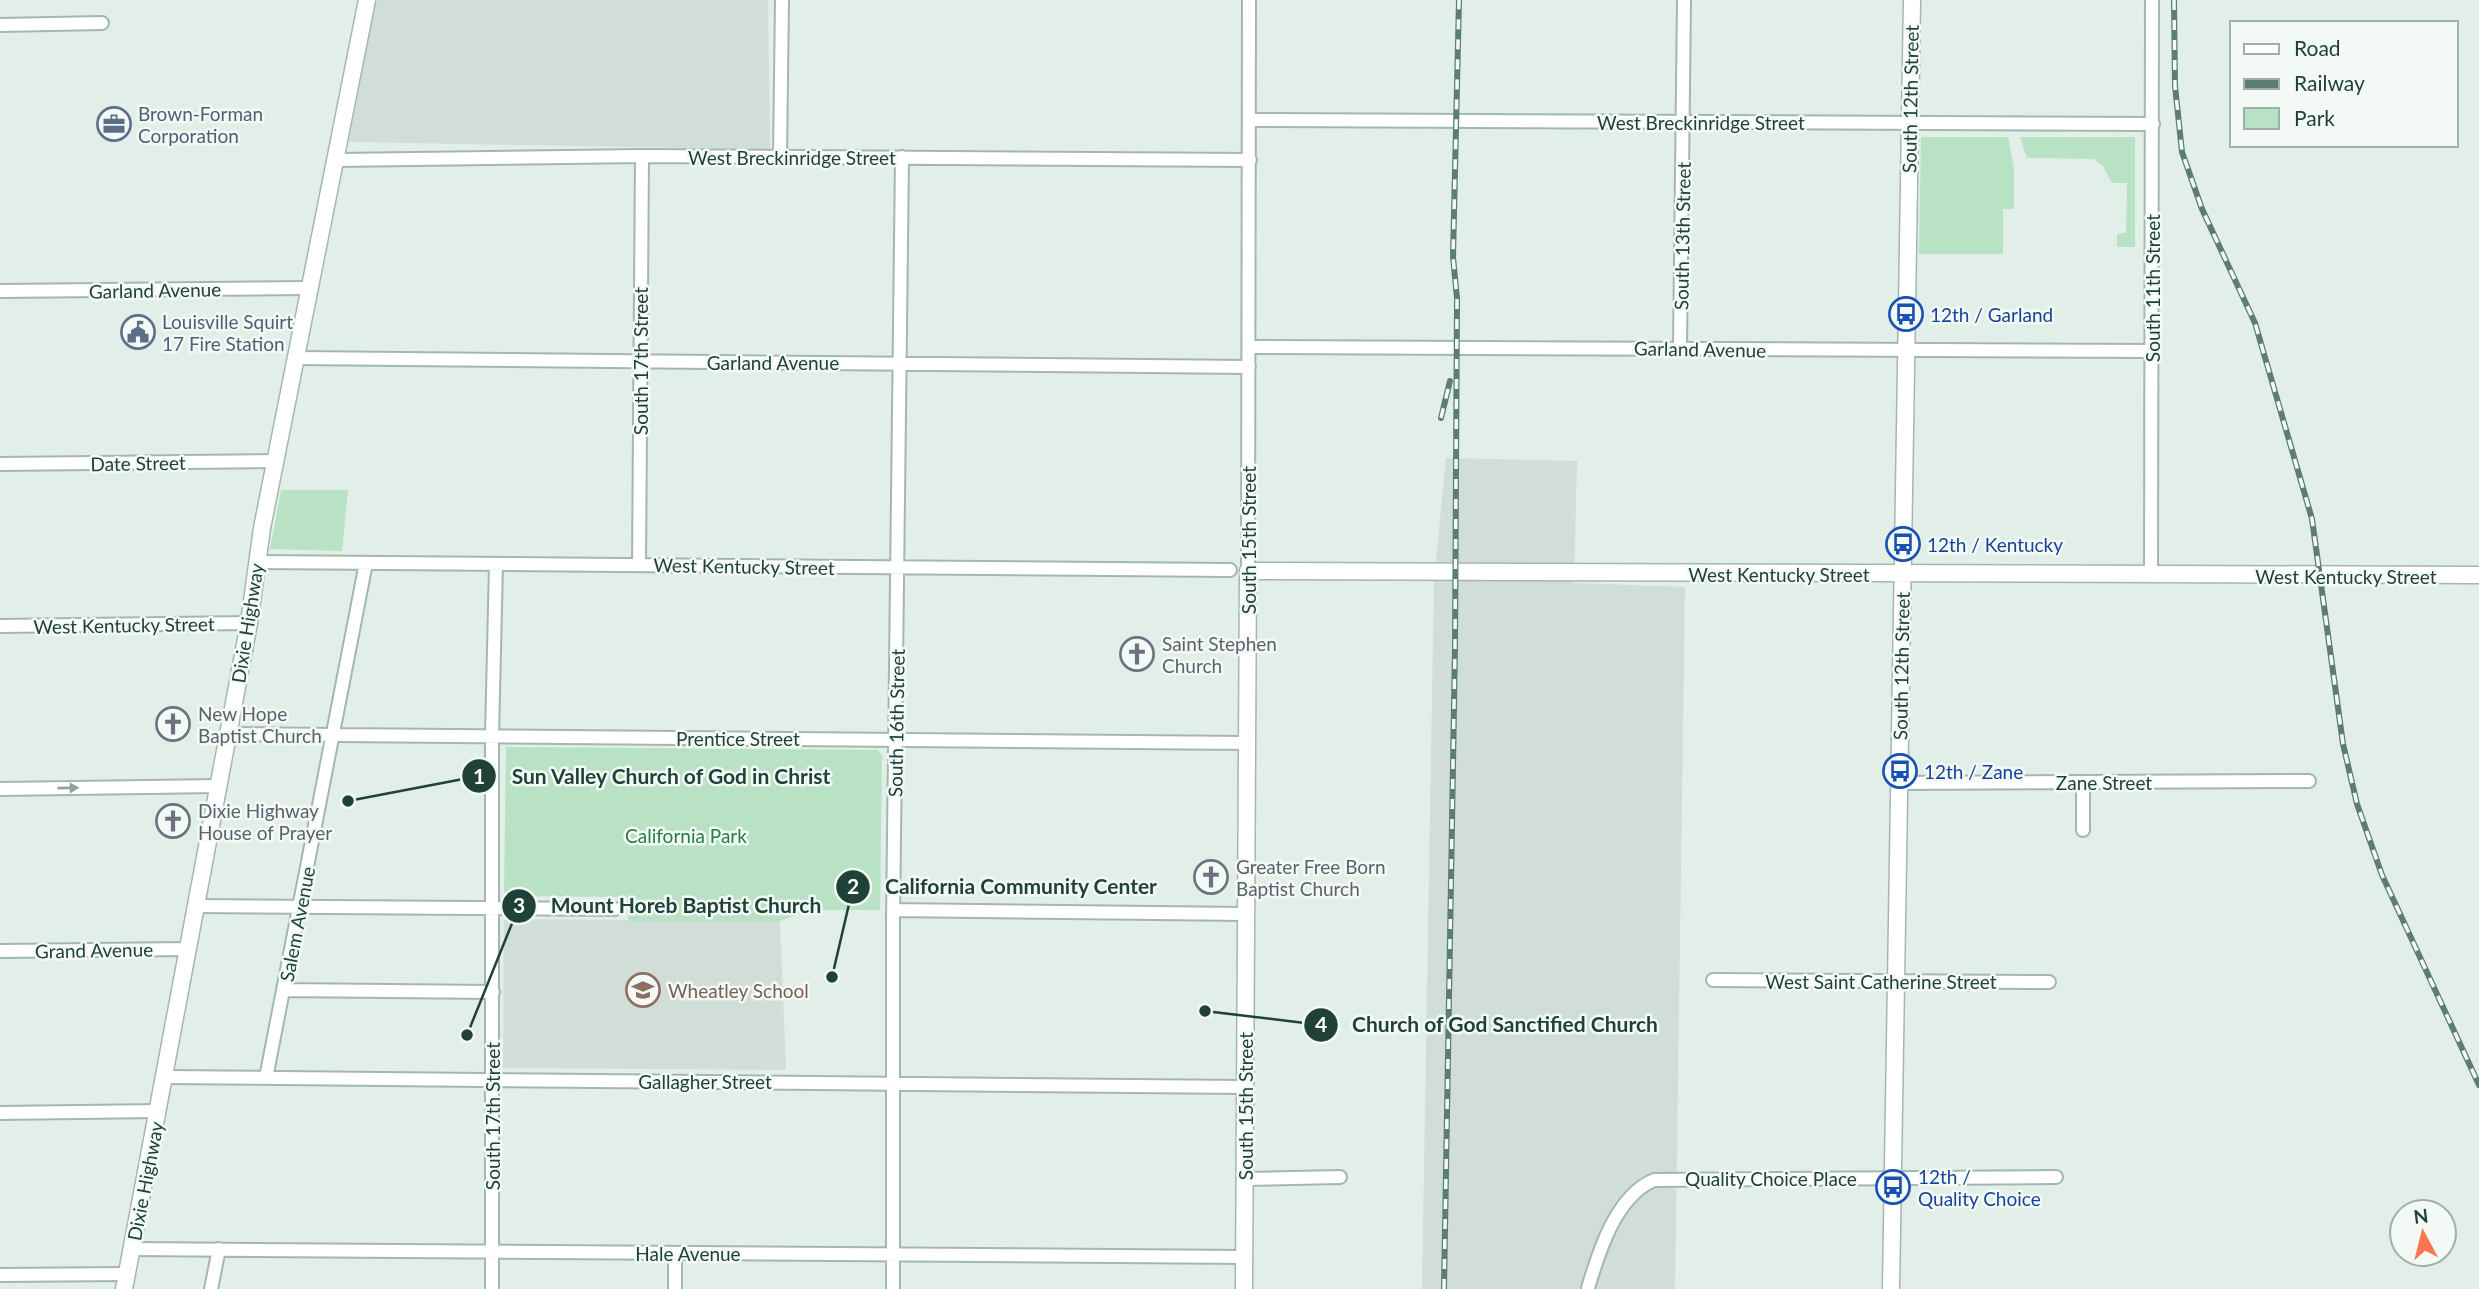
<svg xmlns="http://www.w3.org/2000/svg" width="2479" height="1289" font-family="Lato,sans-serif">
<rect width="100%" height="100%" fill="#e2eee8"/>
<path fill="#d0ded7" d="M374 0H768L770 149 349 142Z
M1446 458 1577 461 1574 583 1685 587 1675 1289H1422L1434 581Z
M504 919 780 921 786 1070 503 1068Z"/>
<path fill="#b9e1c3" d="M1921 137H2008L2014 169V209H2003V254H1919Z
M2020 137H2135V247H2117V234L2126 233 2127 183H2112L2103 166 2094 159 2027 158Z
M281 490H348L342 551 270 549Z
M506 747 878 750 882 756 880 910H811L780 921H628L627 897 504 896Z"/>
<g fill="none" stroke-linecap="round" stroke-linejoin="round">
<g stroke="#a4b7af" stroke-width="16">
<path id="minor" d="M0 25 102 23
M1249 120 2153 124
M780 156 782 0
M335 160 642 156 1250 160
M0 291 310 288
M1249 347 2151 351
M1680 347 1684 0
M296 358 1249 367
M0 464 275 461
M258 562 1230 570
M639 565 642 156
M1248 571 1249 0
M2151 575 2152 0
M0 626 249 623
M228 734 1247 743
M1900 783 2309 781
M0 789 219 786
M2083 830V782
M196 906 615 909
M893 910 1246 914
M0 951 188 949
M1713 980 2049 982
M284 990 493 992
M164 1077 1245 1087
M266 1078 366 563
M0 1113 158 1111
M1244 1179 1340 1177
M132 1249 1244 1257
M0 1275 127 1274
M1588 1288C1599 1251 1616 1196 1654 1180L2056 1177
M211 1289 219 1249
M492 1289V736L496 564
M675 1289V1253
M893 1289V922L902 157"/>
</g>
<g stroke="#a4b7af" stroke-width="19">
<path id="tertiary" d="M124 1289 249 623 262 528 367 0
M1244 1289 1248 571 2479 575
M1891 1289 1912 0"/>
</g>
<use href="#minor" stroke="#fff" stroke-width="12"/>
<use href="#tertiary" stroke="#fff" stroke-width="16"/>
<g stroke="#5b7d72" stroke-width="6">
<path id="rail" d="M2174 0 2175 86 2182 152 2202 209 2255 323 2312 519 2343 744 2357 804 2382 875 2479 1085
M1441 418 1450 381
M1444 1289 1455 648 1457 298 1453 257 1459 0"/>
</g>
<use href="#rail" stroke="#f3faf6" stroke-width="3.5" stroke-dasharray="10" stroke-linecap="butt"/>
</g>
<defs><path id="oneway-solid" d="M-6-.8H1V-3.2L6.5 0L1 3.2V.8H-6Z" transform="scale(1.75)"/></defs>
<use fill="#90a09b" href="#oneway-solid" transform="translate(68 788) rotate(-1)"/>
<defs>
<g id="office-ring" transform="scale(1.75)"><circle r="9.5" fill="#f3faf6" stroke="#5c6f8a" stroke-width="1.5"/><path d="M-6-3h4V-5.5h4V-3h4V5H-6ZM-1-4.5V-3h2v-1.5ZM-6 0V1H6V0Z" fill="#5c6f8a"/></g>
<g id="bus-ring" transform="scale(1.75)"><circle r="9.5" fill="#f3faf6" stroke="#1a4fb4" stroke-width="1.5"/><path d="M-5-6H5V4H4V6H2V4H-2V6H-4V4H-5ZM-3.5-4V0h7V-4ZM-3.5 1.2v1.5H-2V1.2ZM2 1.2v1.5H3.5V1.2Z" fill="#1a4fb4"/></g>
<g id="civic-ring" transform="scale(1.75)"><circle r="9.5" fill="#f3faf6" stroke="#5c6f8a" stroke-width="1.5"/><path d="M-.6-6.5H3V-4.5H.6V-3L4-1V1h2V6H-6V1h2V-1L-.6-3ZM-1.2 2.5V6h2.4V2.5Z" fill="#5c6f8a"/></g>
<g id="church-ring" transform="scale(1.75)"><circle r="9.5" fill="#f3faf6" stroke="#6b7280" stroke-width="1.5"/><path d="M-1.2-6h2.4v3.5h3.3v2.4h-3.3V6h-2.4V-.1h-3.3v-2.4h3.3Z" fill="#6b7280"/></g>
<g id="school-ring" transform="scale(1.75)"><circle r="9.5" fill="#f3faf6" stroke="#8d6e63" stroke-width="1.5"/><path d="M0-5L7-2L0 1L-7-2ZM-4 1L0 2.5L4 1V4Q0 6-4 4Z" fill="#8d6e63"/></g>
</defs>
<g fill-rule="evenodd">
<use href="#office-ring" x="114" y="124"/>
<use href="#bus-ring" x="1906" y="314"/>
<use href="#civic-ring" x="138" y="332"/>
<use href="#bus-ring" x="1903" y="544"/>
<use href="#church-ring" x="1137" y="654"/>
<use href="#church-ring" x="173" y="724"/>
<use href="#bus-ring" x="1900" y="771"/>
<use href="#church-ring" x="173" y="821"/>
<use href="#church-ring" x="1211" y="877"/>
<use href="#school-ring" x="643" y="990"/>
<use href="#bus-ring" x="1893" y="1187"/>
</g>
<g text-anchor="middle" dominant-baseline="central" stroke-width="5" stroke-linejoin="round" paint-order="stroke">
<g font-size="19" fill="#204137" stroke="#f3faf6">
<text transform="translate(1910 99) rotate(-89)">South 12th Street</text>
<text x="1701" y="122">West Breckinridge Street</text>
<text x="792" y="157">West Breckinridge Street</text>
<text transform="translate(1682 236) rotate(-89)">South 13th Street</text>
<text transform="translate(2152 288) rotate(-90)">South 11th Street</text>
<text transform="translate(155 290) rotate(-1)">Garland Avenue</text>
<text transform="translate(1700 349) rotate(1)">Garland Avenue</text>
<text transform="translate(640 361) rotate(-90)">South 17th Street</text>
<text x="773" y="362">Garland Avenue</text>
<text transform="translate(138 463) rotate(-1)">Date Street</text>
<text transform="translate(1248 540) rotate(-90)">South 15th Street</text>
<text transform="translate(744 566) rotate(1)">West Kentucky Street</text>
<text x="1779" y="574">West Kentucky Street</text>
<text x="2346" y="576">West Kentucky Street</text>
<text transform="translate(247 623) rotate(-81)">Dixie Highway</text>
<text transform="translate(124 625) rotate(-1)">West Kentucky Street</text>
<text transform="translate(1901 666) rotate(-89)">South 12th Street</text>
<text transform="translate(896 723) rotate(-89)">South 16th Street</text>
<text x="738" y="738">Prentice Street</text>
<text x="2104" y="782">Zane Street</text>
<text transform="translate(297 924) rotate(-79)">Salem Avenue</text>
<text transform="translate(94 950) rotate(-1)">Grand Avenue</text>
<text x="1881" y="981">West Saint Catherine Street</text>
<text x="705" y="1081">Gallagher Street</text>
<text transform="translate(1245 1106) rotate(-90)">South 15th Street</text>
<text transform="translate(492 1116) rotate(-90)">South 17th Street</text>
<text x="1771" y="1178">Quality Choice Place</text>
<text transform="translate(145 1181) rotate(-79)">Dixie Highway</text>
<text x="688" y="1253">Hale Avenue</text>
</g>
<g font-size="19" fill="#4e5e75" stroke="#f3faf6" text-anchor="start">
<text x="138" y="113">Brown-Forman<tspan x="138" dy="22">Corporation</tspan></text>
<text x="162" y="321">Louisville Squirt<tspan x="162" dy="22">17 Fire Station</tspan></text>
</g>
<g font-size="19" fill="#164399" stroke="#f3faf6" text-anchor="start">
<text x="1930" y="314">12th / Garland</text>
<text x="1927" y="544">12th / Kentucky</text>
<text x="1924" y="771">12th / Zane</text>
<text x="1918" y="1176">12th /<tspan x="1918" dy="22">Quality Choice</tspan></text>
</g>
<g font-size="19" fill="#5b616d" stroke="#f3faf6" text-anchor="start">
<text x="1162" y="643">Saint Stephen<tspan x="1162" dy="22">Church</tspan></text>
<text x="198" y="713">New Hope<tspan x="198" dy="22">Baptist Church</tspan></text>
<text x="198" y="810">Dixie Highway<tspan x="198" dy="22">House of Prayer</tspan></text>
<text x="1236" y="866">Greater Free Born<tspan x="1236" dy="22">Baptist Church</tspan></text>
</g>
<g font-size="19" fill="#267c45" stroke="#f3faf6">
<text x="686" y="835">California Park</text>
</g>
<g font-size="19" fill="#785e54" stroke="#f3faf6" text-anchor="start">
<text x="668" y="990">Wheatley School</text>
</g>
</g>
<path fill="none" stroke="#204137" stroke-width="2.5" d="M348 801L479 776M832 977L853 887M467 1035L519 906M1205 1011L1321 1025"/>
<g fill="#204137" stroke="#f3faf6" stroke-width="2.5">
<circle cx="348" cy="801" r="7"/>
<circle cx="832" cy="977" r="7"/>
<circle cx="467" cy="1035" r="7"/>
<circle cx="1205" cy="1011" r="7"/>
<circle cx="479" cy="776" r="18"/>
<circle cx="853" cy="887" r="18"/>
<circle cx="519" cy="906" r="18"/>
<circle cx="1321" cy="1025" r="18"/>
</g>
<g font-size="21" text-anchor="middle" font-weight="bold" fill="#fff">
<text x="479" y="784">1</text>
<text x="853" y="894">2</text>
<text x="519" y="913">3</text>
<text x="1321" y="1032">4</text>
</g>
<g font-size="21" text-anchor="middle" font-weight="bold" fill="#204137" stroke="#f3faf6" stroke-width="5" stroke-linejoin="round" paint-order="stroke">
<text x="671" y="784">Sun Valley Church of God in Christ</text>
<text x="1021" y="894">California Community Center</text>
<text x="686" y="913">Mount Horeb Baptist Church</text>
<text x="1505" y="1032">Church of God Sanctified Church</text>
</g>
<rect x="2230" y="21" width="228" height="126" fill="#f3faf6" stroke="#9fb0aa" stroke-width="2"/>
<rect x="2244" y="44" width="35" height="10" fill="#ffffff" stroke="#9fb0aa" stroke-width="2"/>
<text x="2294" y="56" font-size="21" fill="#204137">Road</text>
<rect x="2244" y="79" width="35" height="10" fill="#5b7d72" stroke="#9fb0aa" stroke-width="2"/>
<text x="2294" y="91" font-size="21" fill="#204137">Railway</text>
<rect x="2244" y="108" width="35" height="21" fill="#b9e1c3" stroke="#9fb0aa" stroke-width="2"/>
<text x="2294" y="126" font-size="21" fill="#204137">Park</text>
<g transform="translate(2423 1233) rotate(353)"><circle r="33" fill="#f3faf6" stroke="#9fb0aa" stroke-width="2"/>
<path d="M0-5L12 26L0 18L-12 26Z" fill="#ff754f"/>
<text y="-10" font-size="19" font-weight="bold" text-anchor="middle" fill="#204137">N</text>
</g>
</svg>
